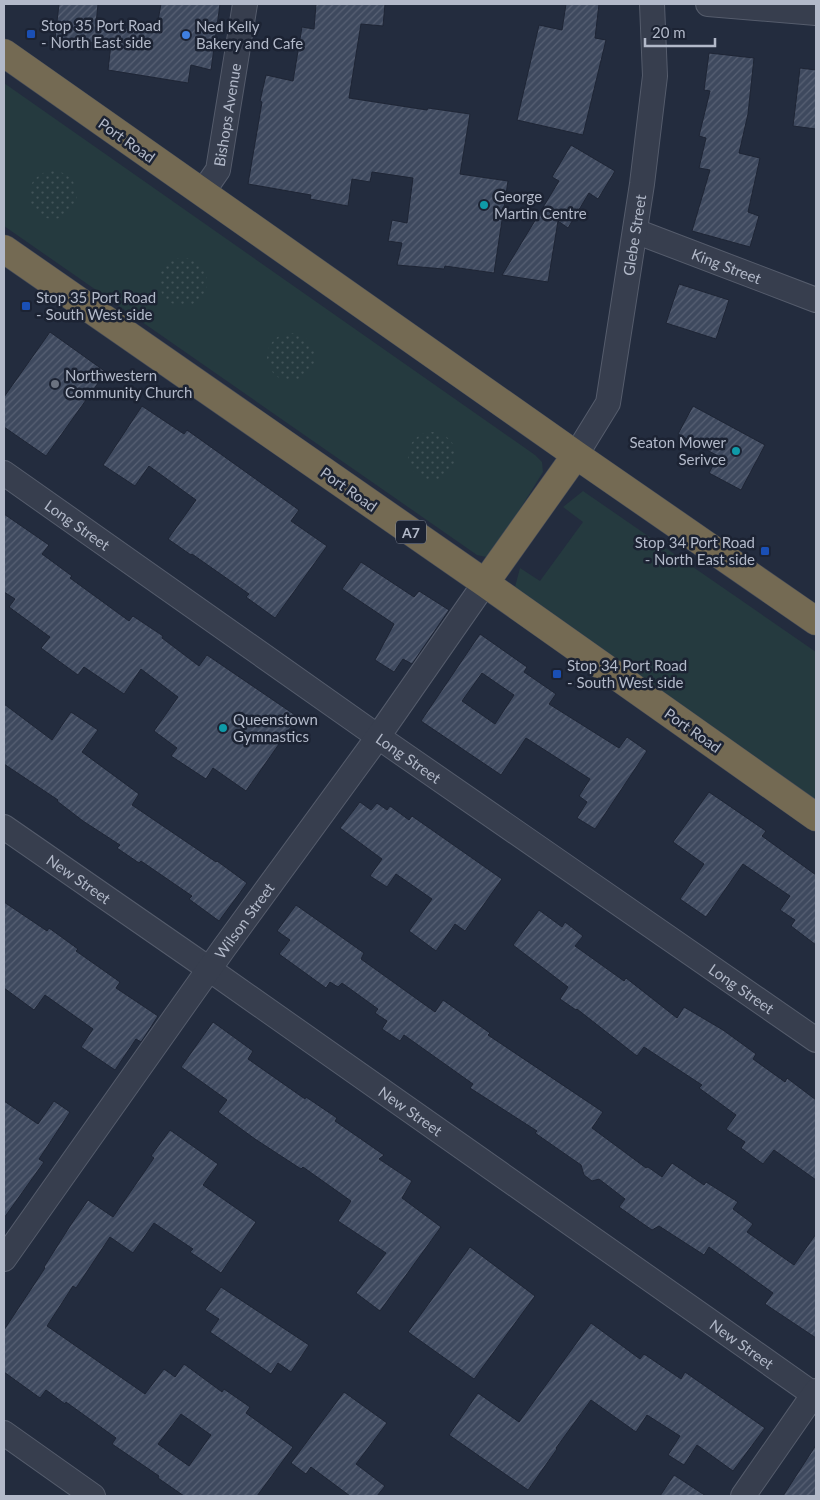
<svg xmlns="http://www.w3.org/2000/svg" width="820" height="1500" font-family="Lato,sans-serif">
<defs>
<pattern id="garden-dots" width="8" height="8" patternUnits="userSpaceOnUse" patternTransform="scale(1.25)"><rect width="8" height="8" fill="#253a3f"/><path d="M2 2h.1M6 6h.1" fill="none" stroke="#425459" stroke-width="1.8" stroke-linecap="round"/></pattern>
<pattern id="building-hatch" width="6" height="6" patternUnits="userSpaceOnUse" patternTransform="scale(1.25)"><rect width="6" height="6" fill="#3e495e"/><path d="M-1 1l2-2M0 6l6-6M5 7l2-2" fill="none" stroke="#586174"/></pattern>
</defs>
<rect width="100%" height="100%" fill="#232c3e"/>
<path fill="#253a3f" d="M4 83 535 455 542 462 543 472 494 551 486 557 477 555 4 226Z
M583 491 816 652V800L515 587 520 568 540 581 583 522 563 507Z"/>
<path fill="url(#garden-dots)" d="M29 195a24 24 0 1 1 48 0a24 24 0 1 1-48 0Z
M159 282a24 24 0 1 1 48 0a24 24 0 1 1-48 0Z
M267 357a24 24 0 1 1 48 0a24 24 0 1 1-48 0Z
M408 456a24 24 0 1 1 48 0a24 24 0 1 1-48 0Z"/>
<path fill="url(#building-hatch)" stroke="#1e2535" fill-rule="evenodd" d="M59 4H98L96 24 156 32 161 4H220L211 70 191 65 188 83 108 70 111 44 55 39Z
M316 4H385L383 26 361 24 349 98 427 110 428 108 470 114 460 174 508 181 494 273 445 266 444 269 397 265 402 243 388 241 392 220 407 223 413 178 372 172 370 182 352 179 348 206 310 199 311 195 248 184 262 102 260 101 266 75 293 81 302 27 314 29Z
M566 4H599L595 38 606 40 583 135 517 120 539 25 562 30Z
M709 53 754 58 748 114 739 153 760 158 748 212 759 216 750 247 692 231 710 170 699 168 706 138 699 136 710 91 704 90Z
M800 68 816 70V129L793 126Z
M571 145 615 171 598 199 589 193 568 228 558 221 548 282 502 275 559 181 552 177Z
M679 284 729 300 716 339 666 323Z
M50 332 106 372 46 456 4 427V397Z
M142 406 184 434 187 430 299 510 291 521 327 546 275 618 246 597 249 594 192 554 191 555 168 539 196 500 149 466 135 486 103 465Z
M693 406 765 445 741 490 709 473 718 456 678 434Z
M4 514 49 545 42 554 72 576 70 578 129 621 133 616 163 636 162 638 199 666 207 655 298 717 246 791 213 768 206 779 171 756 177 748 154 731 178 697 141 669 124 694 84 667 78 675 41 648 50 637 9 607 15 599 4 592Z
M361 562 414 597 419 591 449 610 412 664 403 659 394 672 375 660 394 624 342 589Z
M480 634 527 667 524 672 556 694 549 704 619 748 627 737 647 751 595 829 577 818 587 802 579 796 590 779 526 738 501 775 421 721ZM482 673 514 695 495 724 462 701Z
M4 704 52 740 71 712 98 730 82 752 139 794 132 805 216 862 217 861 247 883 219 921 189 899 192 896 141 861 139 863 117 848 120 845 83 821 57 801 58 800 4 764Z
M709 792 766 831 762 836 816 875V945L791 926 795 920 780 910 790 896 743 864 706 917 680 899 704 864 673 842Z
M360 802 371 810 377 803 387 810 390 806 409 820 412 816 502 879 465 931 455 924 436 951 409 931 432 899 396 874 387 887 370 876 382 859 340 828Z
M4 902 47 931 49 928 78 949 76 951 120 982 116 988 158 1016 141 1042 136 1039 115 1070 81 1047 93 1029 45 995 34 1010 4 988Z
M296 905 364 953 361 959 435 1012 443 1000 490 1033 488 1035 603 1112 592 1128 646 1168 648 1167 662 1177 672 1163 704 1185 706 1182 738 1202 733 1209 753 1224 747 1232 794 1265 816 1234V1338L765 1304 773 1293 709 1247 704 1255 659 1226 652 1230 619 1207 625 1199 599 1179 592 1181 584 1175 581 1165 535 1133 537 1131 470 1088 473 1084 404 1035 400 1041 382 1029 387 1021 375 1013 378 1009 342 983 338 987 330 982 326 988 279 954 290 940 277 931Z
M539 910 562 927 565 922 583 936 575 946 624 981 626 978 677 1018 684 1007 723 1030 756 1054 753 1059 785 1082 787 1078 816 1100V1180L774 1150 763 1164 741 1148 745 1142 726 1129 736 1115 699 1088 702 1085 644 1047 637 1056 577 1009 576 1010 560 999 568 987 513 945Z
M213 1022 253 1051 248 1059 305 1099 306 1097 337 1118 335 1121 384 1155 379 1159 412 1181 402 1198 441 1227 380 1311 356 1293 386 1253 338 1221 351 1201 303 1167 301 1169 255 1139 218 1112 227 1100 181 1067Z
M4 1101 38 1124 54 1101 70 1112 39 1159 44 1162 4 1218Z
M170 1130 218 1164 203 1185 256 1222 221 1273 190 1252 193 1249 154 1223 133 1253 110 1237 76 1288 73 1286 47 1326 145 1394 164 1369 175 1377 184 1364 222 1392 224 1389 250 1407 246 1413 293 1447 257 1496H184L158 1478 159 1476 112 1444 116 1438 66 1402 65 1404 46 1390 40 1398 4 1372V1330L45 1268 44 1267 70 1226 88 1200 113 1217 154 1158 151 1156ZM181 1414 211 1435 189 1466 158 1444Z
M470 1247 535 1296 474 1379 408 1332Z
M221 1287 309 1345 291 1372 278 1363 271 1374 210 1332 219 1319 205 1310Z
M591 1323 640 1359 644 1354 681 1379 685 1372 765 1428 733 1471 697 1445 684 1465 668 1455 680 1436 647 1415 636 1432 591 1400 556 1448 557 1449 528 1490 449 1435 478 1393 519 1422Z
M344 1392 387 1423 356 1464 385 1486 377 1496H350L311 1467 306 1474 291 1463Z
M816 1445V1496H783Z
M674 1475 706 1496H660Z"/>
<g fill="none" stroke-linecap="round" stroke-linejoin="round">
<g stroke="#555c6c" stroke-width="26">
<g id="street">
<path d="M708 4 816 13"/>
<path id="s1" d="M202 193 218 170 245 4"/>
<path id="s2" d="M635 231 816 300"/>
<path id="s3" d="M576 455 608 403 642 184 655 76 652 4"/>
<path id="s4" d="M4 473 377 736 816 1040"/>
<path id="s5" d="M4 827 209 969 816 1396"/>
<path id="s6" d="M4 1259 224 948 370 748 485 583"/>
<path d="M4 1433 93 1496"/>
<path d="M743 1496 816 1391"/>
</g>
</g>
<g stroke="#424959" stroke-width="29">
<path id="highway" d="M4 53 576 455 816 621
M4 249 485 583 816 817
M485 583 576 455"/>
</g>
<use href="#street" stroke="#373e4e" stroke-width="24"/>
<use href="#highway" stroke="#746a53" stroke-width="28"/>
</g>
<g fill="#1a4fb4" stroke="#1c2333" stroke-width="2">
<rect x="26" y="29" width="10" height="10" rx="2.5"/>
<rect x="21" y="301" width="10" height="10" rx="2.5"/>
<rect x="760" y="546" width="10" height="10" rx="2.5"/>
<rect x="552" y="669" width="10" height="10" rx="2.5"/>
</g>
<circle fill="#3f7fe0" stroke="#1c2333" stroke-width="2" cx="186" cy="35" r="5"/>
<g fill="#0f9aa8" stroke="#1c2333" stroke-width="2">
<circle cx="484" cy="205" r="5"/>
<circle cx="736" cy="451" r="5"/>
<circle cx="223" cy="728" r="5"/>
</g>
<circle fill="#6b7280" stroke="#1c2333" stroke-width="2" cx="55" cy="384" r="5"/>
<g text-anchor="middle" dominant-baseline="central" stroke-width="5" stroke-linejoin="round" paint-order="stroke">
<rect fill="#1c2333" stroke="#858c9c" stroke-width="1" x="396" y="520.5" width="30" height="23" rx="4"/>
<g font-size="14" font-weight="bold" fill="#b2b9c9">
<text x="411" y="532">A7</text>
</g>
<g font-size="15" fill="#b2b9c9" stroke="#1c2333" text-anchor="start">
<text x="41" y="25">Stop 35 Port Road<tspan x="41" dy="17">- North East side</tspan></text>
<text x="196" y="26">Ned Kelly<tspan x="196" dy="17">Bakery and Cafe</tspan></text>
<text x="494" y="196">George<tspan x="494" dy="17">Martin Centre</tspan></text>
<text x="36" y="297">Stop 35 Port Road<tspan x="36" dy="17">- South West side</tspan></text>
<text x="65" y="375">Northwestern<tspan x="65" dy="17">Community Church</tspan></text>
<text x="726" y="442" text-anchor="end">Seaton Mower<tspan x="726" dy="17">Serivce</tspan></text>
<text x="755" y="542" text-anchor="end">Stop 34 Port Road<tspan x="755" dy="17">- North East side</tspan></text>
<text x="567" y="665">Stop 34 Port Road<tspan x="567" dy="17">- South West side</tspan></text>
<text x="233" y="719">Queenstown<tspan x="233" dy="17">Gymnastics</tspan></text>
</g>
<g font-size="15" fill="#b2b9c9" stroke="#1c2333">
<text stroke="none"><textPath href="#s1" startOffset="84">Bishops Avenue</textPath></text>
<text transform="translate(127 140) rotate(35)">Port Road</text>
<text stroke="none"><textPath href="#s3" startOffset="231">Glebe Street</textPath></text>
<text stroke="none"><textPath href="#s2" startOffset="98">King Street</textPath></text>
<text transform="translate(349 489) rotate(35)">Port Road</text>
<text stroke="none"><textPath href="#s4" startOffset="90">Long Street</textPath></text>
<text transform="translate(693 730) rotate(35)">Port Road</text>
<text stroke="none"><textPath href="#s4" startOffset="495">Long Street</textPath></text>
<text stroke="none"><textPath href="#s5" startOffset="91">New Street</textPath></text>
<text stroke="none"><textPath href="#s6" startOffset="415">Wilson Street</textPath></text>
<text stroke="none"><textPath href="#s4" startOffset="900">Long Street</textPath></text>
<text stroke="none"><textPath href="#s5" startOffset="496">New Street</textPath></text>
<text stroke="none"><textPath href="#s5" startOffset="901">New Street</textPath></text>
</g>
</g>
<rect width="820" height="1500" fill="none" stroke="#b2b9c9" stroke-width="10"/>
<path d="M645 38v8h70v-8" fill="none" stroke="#b2b9c9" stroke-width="2.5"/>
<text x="652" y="38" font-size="15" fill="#b2b9c9" stroke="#1c2333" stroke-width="4" paint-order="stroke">20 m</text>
</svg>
